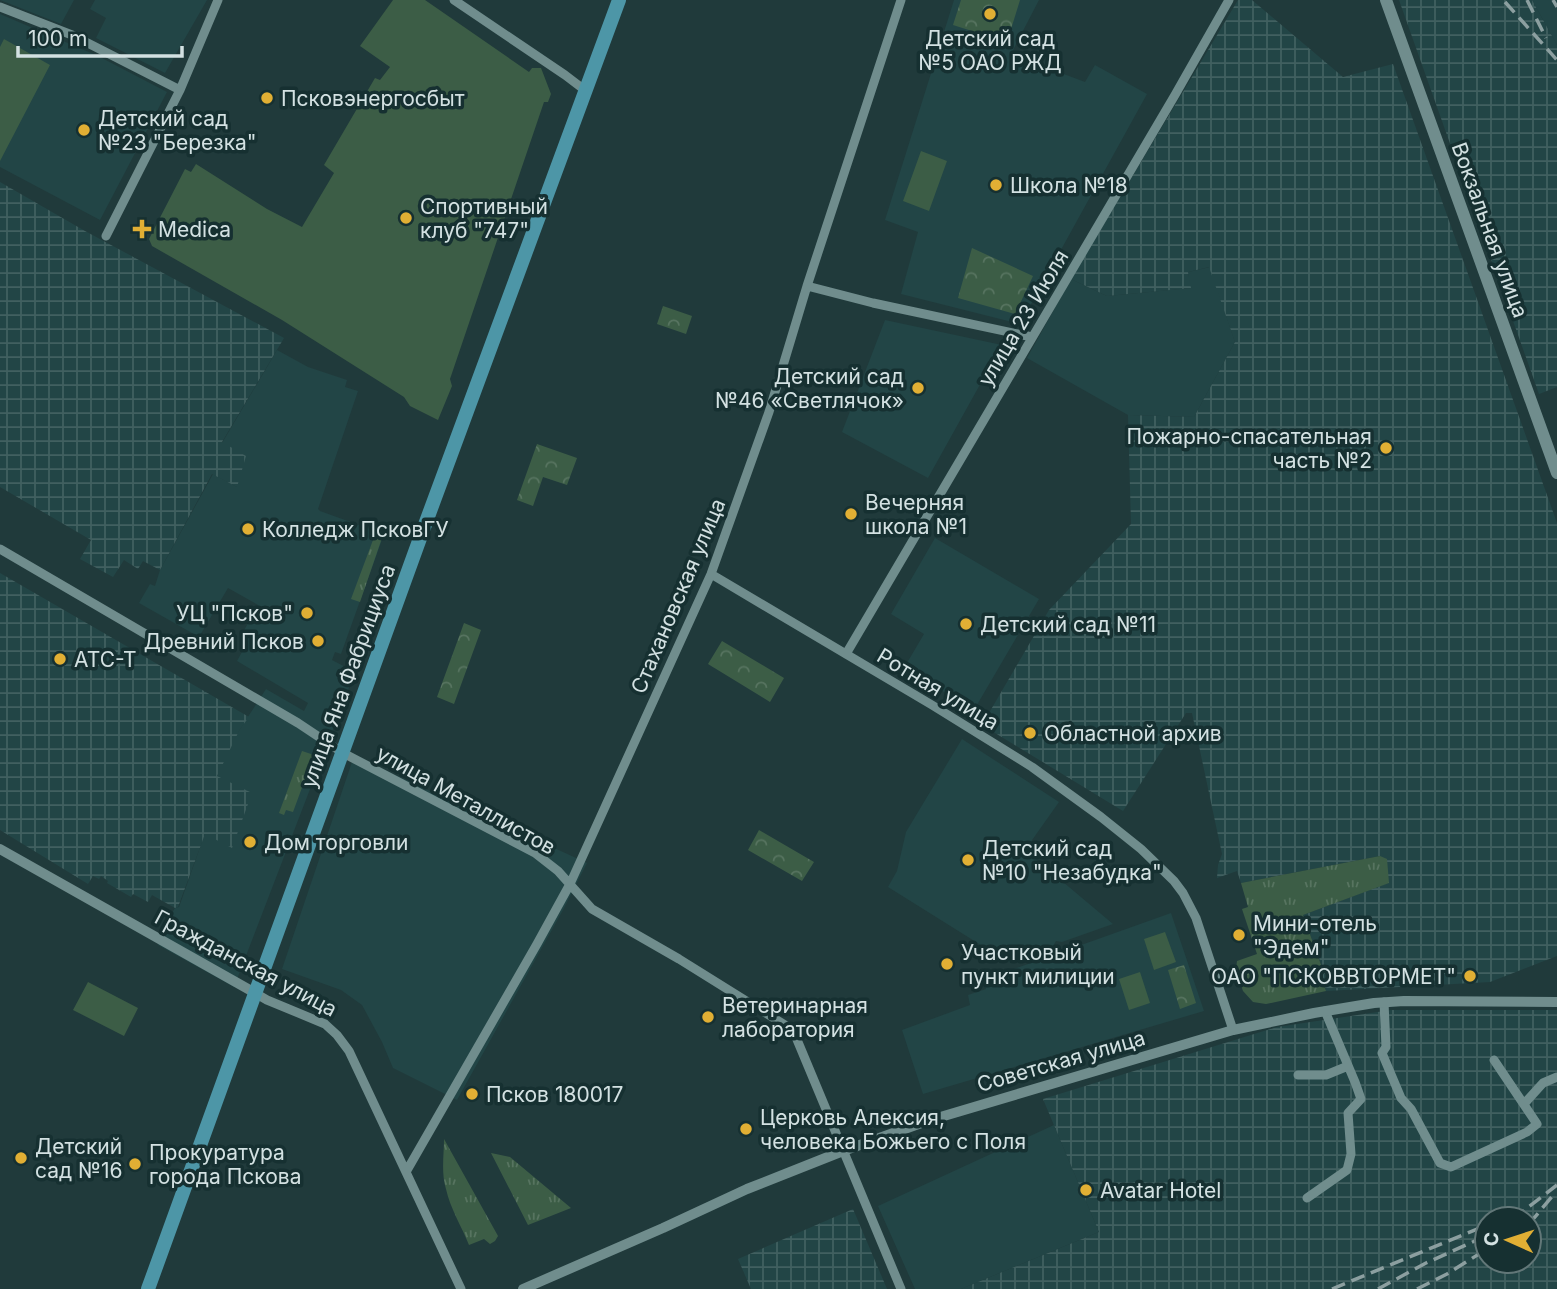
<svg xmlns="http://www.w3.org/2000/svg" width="1557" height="1289" font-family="Inter,sans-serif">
<defs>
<pattern id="industrial-grid" width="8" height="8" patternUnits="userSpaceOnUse" patternTransform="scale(1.75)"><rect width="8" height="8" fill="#224546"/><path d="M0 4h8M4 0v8" fill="none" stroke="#416060"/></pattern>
<pattern id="grass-tufts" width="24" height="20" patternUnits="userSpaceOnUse" patternTransform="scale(1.75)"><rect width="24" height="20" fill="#3c5d46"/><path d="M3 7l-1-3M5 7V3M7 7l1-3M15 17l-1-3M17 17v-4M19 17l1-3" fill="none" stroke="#577460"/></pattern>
<pattern id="park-crowns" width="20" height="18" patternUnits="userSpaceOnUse" patternTransform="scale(1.75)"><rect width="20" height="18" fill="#3c5d46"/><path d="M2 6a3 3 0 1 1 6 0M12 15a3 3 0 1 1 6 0" fill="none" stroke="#577460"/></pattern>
</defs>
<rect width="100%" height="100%" fill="#203a3b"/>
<path fill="#224546" d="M0 0H74L61 24Z
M95 0H207L165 73 96 38 106 18 90 9Z
M954 0H1039L1011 54 1085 82 1095 65 1147 94 1020 324 901 294 918 232 885 220Z
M1532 0H1557V45Z
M0 14 98 56 167 92 100 220 0 167Z
M1210 267 1235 342 1194 417 1128 415 1027 358 1071 279 1107 296 1190 288 1188 272Z
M885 320 1002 345 928 478 842 432Z
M277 350 308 367 347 380 345 387 358 391 318 509 320 511 384 534 341 654 335 652 332 660 355 672 234 987 158 945 164 926 175 908 179 907 205 833 189 822 240 729 266 689 304 711 308 703 237 661 248 641 242 634 258 605 228 588 199 637 139 603 150 584 155 586 160 570 213 474 237 487 222 443Z
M935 538 1039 599 974 710 904 668 924 634 891 614Z
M962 739 1059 802 1025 850 1113 924 1062 942 1056 941 1053 946 1008 962 888 887 897 871 906 832Z
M354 756 587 863 563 910 457 1100 393 1068 382 1042 362 1005 341 990 282 969Z
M1171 913 1204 1011 923 1094 902 1030 970 1005 968 995 986 989 983 980Z
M1054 1125 1099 1232 961 1289H915L878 1206Z"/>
<path fill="url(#industrial-grid)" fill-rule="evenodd" d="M1238 0H1252L1343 77 1393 64 1557 523V956L1490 982 1326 991 1321 976 1324 972 1303 915 1388 883 1380 856 1241 883 1237 871 1217 878 1218 865 1222 854 1192 713H1186L1123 811 982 725 1049 610 1131 524 1128 415 1194 417 1235 342 1209 267 1188 272 1191 288 1107 296 1071 279Z
M1399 0H1532L1557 45V387L1539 394Z
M0 182 85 231 284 338 222 442 246 456 237 487 212 474 160 570 143 561 138 569 124 560 113 577 80 559 91 540 0 487Z
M0 573 249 717 240 729 217 776 252 793 232 848 205 834 178 907 175 908 152 895 148 902 133 894 131 897 107 883 108 881 101 876 99 879 93 876 88 884 0 830Z
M1391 1010H1557V1289H961L1099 1232 1043 1099 1277 1027ZM1487 1219H1529V1261H1487Z
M853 1209 887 1289H751L738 1259Z"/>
<path fill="url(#grass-tufts)" d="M376 532 383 535 360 602 351 599Z
M302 751 314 755 293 812 286 810 284 815 279 813Z
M1380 856 1387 859 1389 883 1303 915 1324 973 1321 976 1326 991 1266 1004 1253 1002 1243 991 1236 970 1237 961 1257 954 1242 909 1248 907 1241 883Z
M444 1139 498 1236 495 1241 490 1244 484 1239 469 1245C462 1227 450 1208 446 1189 441 1173 444 1155 444 1139Z
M491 1153 510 1157 571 1208 528 1225Z"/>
<path fill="url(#park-crowns)" d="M961 0H1020L1007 42 953 25Z
M972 248 1033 276 1015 314 958 298Z
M663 306 692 316 686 334 657 324Z
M537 444 577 458 567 485 543 477 533 506 517 500Z
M464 623 481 630 454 704 437 697Z
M722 641 784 678 770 702 708 664Z
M759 830 814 862 802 881 748 850Z
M1184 965 1196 1003 1180 1009 1168 970Z"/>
<path fill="#3c5d46" d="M393 0H425L529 72 532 68H541L551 94 548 102H544L450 379 452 386 438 420 410 406 404 397 282 320 152 246 149 239 185 169 191 172 196 164 267 209 302 227 334 173 324 165 375 78 380 80 390 67 360 46Z
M4 39 50 65 0 161V47Z
M921 151 947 161 929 211 903 201Z
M1165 932 1176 962 1154 970 1144 939Z
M1140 972 1150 1003 1129 1010 1119 979Z
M88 982 138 1008 124 1036 73 1010Z"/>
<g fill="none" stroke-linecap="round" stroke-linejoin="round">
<path stroke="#708d8d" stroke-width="9" d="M454 0 565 75 586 91
M0 7 72 35 180 90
M106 236 180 90 218 0
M807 286 873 303 1032 337
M0 549 298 723 343 753 535 853 558 871 592 909 679 959 793 1030 901 1289
M711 574 932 705 1032 767 1101 817 1141 849 1174 881 1183 893 1196 918 1233 1030
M846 654 1175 95 1229 0
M255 993 267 1000 325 1024 337 1035 349 1051 461 1289
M1384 1002 1386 1047 1382 1053 1401 1098 1411 1109 1440 1163 1451 1167 1527 1132 1537 1124 1494 1060
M1298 1075H1326L1348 1066
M1524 1104 1543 1083 1557 1077
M406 1172 537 944 570 884 711 574 769 412 807 286 901 0
M1307 1198 1347 1170 1351 1154 1348 1113 1361 1099 1355 1082 1325 1011"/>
<path stroke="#708d8d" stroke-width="10" d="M0 849 255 993
M523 1289 663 1228 747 1189 843 1151 927 1121 1233 1030 1314 1013 1374 1003 1404 1001 1557 1002"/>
<path stroke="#708d8d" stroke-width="12" d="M1386 0 1557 473"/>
<path stroke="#4d96a7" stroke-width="14" d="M148 1289 419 541 619 0"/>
<path stroke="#8c9fa0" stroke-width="3.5" stroke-dasharray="14 7" stroke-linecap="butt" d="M1527 0 1546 38
M1553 0 1557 7
M1505 2 1557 60
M1513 1219 1557 1185
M1529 1224 1555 1193
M1332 1289 1487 1225
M1378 1289 1426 1263 1477 1240
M1417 1289 1447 1274 1487 1249"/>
</g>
<g fill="#e1af34" stroke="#163031" stroke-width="2.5">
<circle cx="990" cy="14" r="7"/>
<circle cx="267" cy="98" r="7"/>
<circle cx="84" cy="130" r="7"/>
<circle cx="996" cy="185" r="7"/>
<circle cx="406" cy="218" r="7"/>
<path d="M138.5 218.5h7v7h7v7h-7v7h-7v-7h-7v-7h7z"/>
<circle cx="918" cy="388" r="7"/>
<circle cx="1386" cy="448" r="7"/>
<circle cx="851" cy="514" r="7"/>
<circle cx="248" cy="529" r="7"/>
<circle cx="307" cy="613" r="7"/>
<circle cx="966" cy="624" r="7"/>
<circle cx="318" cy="641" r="7"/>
<circle cx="60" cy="659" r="7"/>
<circle cx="1030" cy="733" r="7"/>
<circle cx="250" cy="842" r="7"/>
<circle cx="968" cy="860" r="7"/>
<circle cx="1239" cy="935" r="7"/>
<circle cx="947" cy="964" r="7"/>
<circle cx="1470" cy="976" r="7"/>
<circle cx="708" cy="1017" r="7"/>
<circle cx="472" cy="1094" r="7"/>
<circle cx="746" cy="1129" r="7"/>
<circle cx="21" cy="1158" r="7"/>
<circle cx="135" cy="1164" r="7"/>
<circle cx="1086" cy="1190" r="7"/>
</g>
<g text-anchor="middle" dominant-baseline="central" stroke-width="7" stroke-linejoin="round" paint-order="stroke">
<g font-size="21" fill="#d3e1e2" stroke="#163031" text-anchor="start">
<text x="990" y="38" text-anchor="middle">Детский сад<tspan x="990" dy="24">№5 ОАО РЖД</tspan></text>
<text x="281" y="98">Псковэнергосбыт</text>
<text x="98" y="118">Детский сад<tspan x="98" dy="24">№23 "Березка"</tspan></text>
<text x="1010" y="185">Школа №18</text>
<text x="420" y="206">Спортивный<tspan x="420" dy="24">клуб "747"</tspan></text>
<text x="158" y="229">Medica</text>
<text x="904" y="376" text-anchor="end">Детский сад<tspan x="904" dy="24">№46 «Светлячок»</tspan></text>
<text x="1372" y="436" text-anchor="end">Пожарно-спасательная<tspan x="1372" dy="24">часть №2</tspan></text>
<text x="865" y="502">Вечерняя<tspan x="865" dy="24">школа №1</tspan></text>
<text x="262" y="529">Колледж ПсковГУ</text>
<text x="293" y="613" text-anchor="end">УЦ "Псков"</text>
<text x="980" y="624">Детский сад №11</text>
<text x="304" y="641" text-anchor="end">Древний Псков</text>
<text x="74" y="659">ATC-T</text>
<text x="1044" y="733">Областной архив</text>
<text x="264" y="842">Дом торговли</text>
<text x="982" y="848">Детский сад<tspan x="982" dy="24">№10 "Незабудка"</tspan></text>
<text x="1253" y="923">Мини-отель<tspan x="1253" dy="24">"Эдем"</tspan></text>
<text x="961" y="952">Участковый<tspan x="961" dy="24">пункт милиции</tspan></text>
<text x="1456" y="976" text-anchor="end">ОАО "ПСКОВВТОРМЕТ"</text>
<text x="722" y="1005">Ветеринарная<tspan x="722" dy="24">лаборатория</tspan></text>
<text x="486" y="1094">Псков 180017</text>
<text x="760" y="1117">Церковь Алексия,<tspan x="760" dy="24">человека Божьего с Поля</tspan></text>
<text x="35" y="1146">Детский<tspan x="35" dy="24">сад №16</tspan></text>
<text x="149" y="1152">Прокуратура<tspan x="149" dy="24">города Пскова</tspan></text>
<text x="1100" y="1190">Avatar Hotel</text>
</g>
<g font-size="21" fill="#d3e1e2" stroke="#163031">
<text transform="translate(1490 230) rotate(70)">Вокзальная улица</text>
<text transform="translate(1023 318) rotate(-59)">улица 23 Июля</text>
<text transform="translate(678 596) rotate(-67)">Стахановская улица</text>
<text transform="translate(348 676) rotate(-70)">улица Яна Фабрициуса</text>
<text transform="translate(938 689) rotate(31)">Ротная улица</text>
<text transform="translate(466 800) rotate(29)">улица Металлистов</text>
<text transform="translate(246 963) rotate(28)">Гражданская улица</text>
<text transform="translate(1061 1061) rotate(-16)">Советская улица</text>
</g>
</g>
<g transform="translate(1508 1240) rotate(273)"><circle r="33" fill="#163031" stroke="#627778" stroke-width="2"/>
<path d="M0-5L12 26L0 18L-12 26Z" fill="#e1af34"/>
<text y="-10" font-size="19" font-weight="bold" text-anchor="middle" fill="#d3e1e2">С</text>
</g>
<path d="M18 46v10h164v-10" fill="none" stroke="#d3e1e2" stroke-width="3.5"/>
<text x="28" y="46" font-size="21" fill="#d3e1e2" stroke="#163031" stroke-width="5" paint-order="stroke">100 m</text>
</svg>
